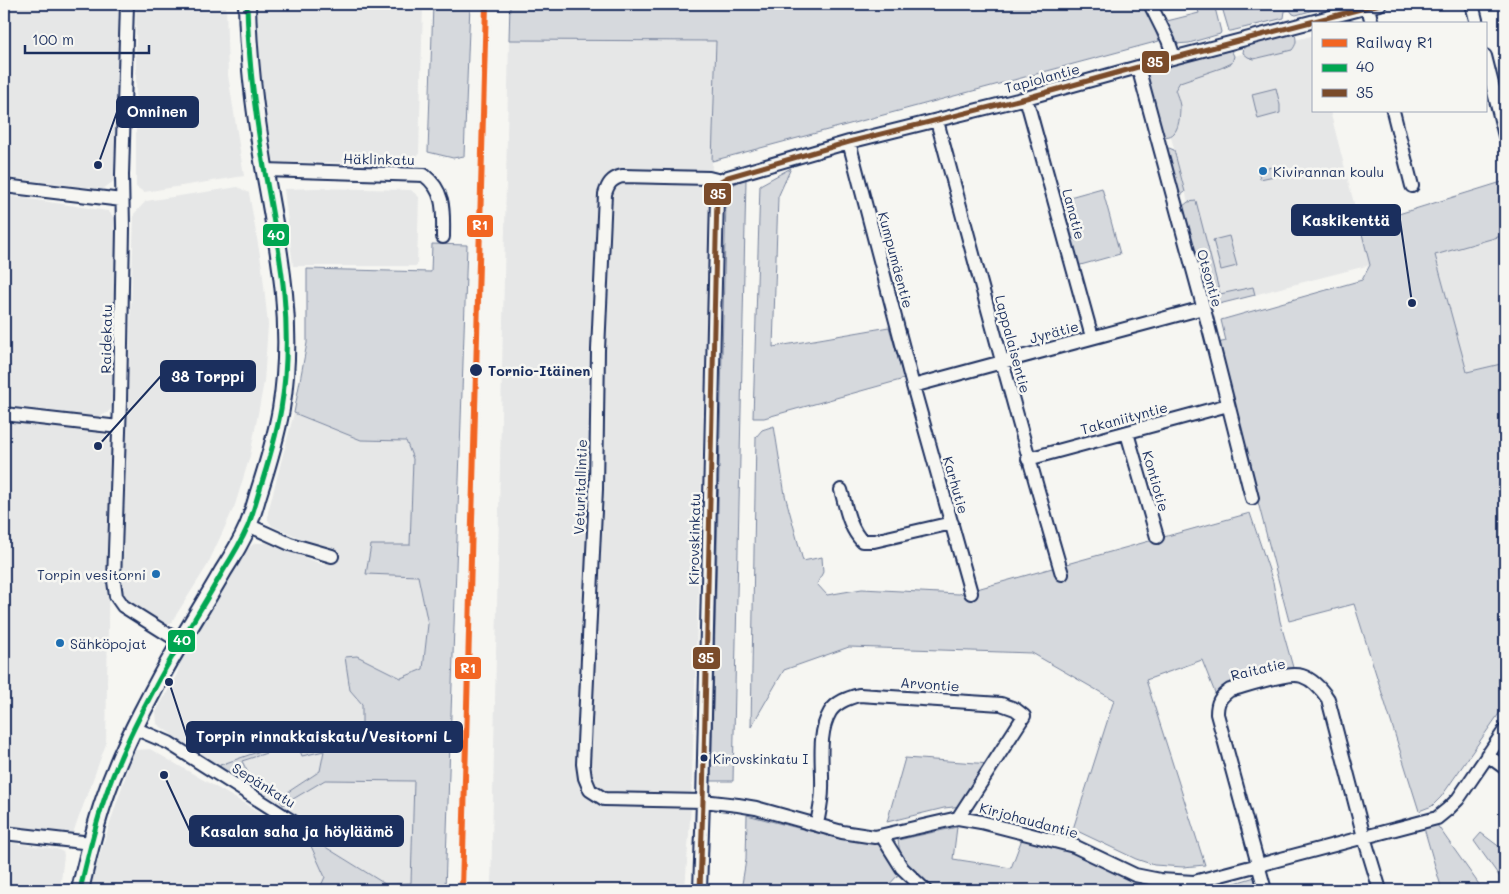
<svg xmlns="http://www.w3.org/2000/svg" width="1509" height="894" font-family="Mali,sans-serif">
<rect width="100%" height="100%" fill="#f6f6f2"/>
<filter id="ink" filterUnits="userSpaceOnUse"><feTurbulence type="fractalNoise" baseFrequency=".02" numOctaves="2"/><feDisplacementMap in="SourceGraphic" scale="10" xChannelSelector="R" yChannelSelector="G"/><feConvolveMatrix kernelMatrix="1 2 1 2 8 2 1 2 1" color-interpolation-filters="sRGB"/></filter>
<g filter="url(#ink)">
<path fill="#e6e7e7" d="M4 4H119L114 181 103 189 4 177Z
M136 4H226L228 75 244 176 144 192 136 187Z
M253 4H423L419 155 401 163 271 162 257 70Z
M1311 36 1313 43V111H1330L1370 265 1215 305 1155 76Z
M509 40 716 41 691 806 685 890H491Z
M238 187 249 193 262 267 268 325 264 382 250 456 235 505 207 566 171 623 166 625 125 597 122 591 134 214 146 201Z
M317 188 411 190 419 197 417 266H293L284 189Z
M4 195 108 211 116 219 112 408 107 413 99 417 4 405Z
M1505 235V363L1467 373 1435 255Z
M294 413 361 440 406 441 413 459 410 545 367 574 418 576 428 624 423 669 401 678 357 656 345 657 350 689 362 704V726L352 732 334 730 318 731 296 738 220 769 157 724 156 712 177 674 182 657 246 550 255 543H267L324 565 329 550 272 526 268 520V512Z
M4 422 99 432 106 436 111 447 106 744 73 833 4 825Z
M297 743 324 751 320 771 279 798 283 805 325 780 414 781 411 883 385 884 307 835 325 877 319 890H91L94 872 134 750 150 749 297 834 304 823 251 788 255 787 242 761Z
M4 842 57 849 63 852 64 855 60 890H4Z"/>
<path fill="#d6d9dd" stroke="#78849e" d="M433 4H470L464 156 453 158 428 152Z
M510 4H1146L1159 41 712 161 716 41 509 40Z
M1196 4H1214L1221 32 1220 34 1189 43 1175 44 1167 21 1199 13Z
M1221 4H1332V5L1296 15 1293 14 1290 10 1285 11 1284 18 1231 31H1229Z
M1292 34 1295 35C1297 41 1296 45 1292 50L1254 59 1248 57 1243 53 1244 46Z
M1231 50 1234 56 1232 63 1221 68 1180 82 1175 90C1177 95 1179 100 1180 106 1180 117 1179 140 1163 136L1146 77 1156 68Z
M1276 88 1280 105V113L1258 119 1252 94Z
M1169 148 1174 150 1185 192 1181 195 1178 193 1166 149Z
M1277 166 1279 175 1260 179 1258 170Z
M791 168 778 197 773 347 889 327 904 379 764 418H753L760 185Z
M746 179 733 781H711L726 201C730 186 732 184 746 179Z
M1505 181V235L1435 255 1467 372 1505 363V705L1441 797 1432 806 1419 811 1354 604 1289 621 1217 345 1218 343 1226 341 1221 320 1362 280 1370 265 1360 226Z
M1102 188 1120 254 1077 266 1059 200Z
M1196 201 1220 294 1253 287 1255 295 1215 305 1209 304 1182 207 1188 202Z
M1229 236 1237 266 1221 270 1213 240Z
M432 244 467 245 445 890H319L325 877 306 835 385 884 411 883 414 781 325 780 283 805 279 798 320 771 324 751 302 756 297 743 242 761 255 787 251 788 220 769V765L318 731 334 730 352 732 362 726V704L350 690 345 657 357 656 401 678 423 669 428 624 418 576 366 574 371 545H410L413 459 406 441 361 440 294 413 307 343V269L431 272Z
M774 426 785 495 803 561 822 557 823 572 817 584 827 595 862 589 959 594 1250 513 1273 582 1280 621 1294 671 1217 698 1202 660 1146 680 1205 865 1183 867 1154 865 1136 859 1073 829 1114 700 1032 653 849 647 784 670 751 727 756 437 762 430Z
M905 758 991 764 963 806 944 808 887 822Z
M747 815 841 839 882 845 901 872 884 890H741L746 860Z
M1437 825 1483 890H1442L1424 828Z
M957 827 953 859 1011 868 1023 836 1072 850 1133 880 1159 888 1196 890 1225 886 1255 877 1259 890H932C916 875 900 864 898 840Z
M1481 833 1505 851V884L1474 841Z"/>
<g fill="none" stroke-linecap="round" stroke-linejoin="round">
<g stroke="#1b2f5e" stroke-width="16">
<path id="minor" d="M127 4 122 175 123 228 120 402 114 581 116 596 123 606 180 642
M1150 4 1168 40 1174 57
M1472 4 1477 24
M1368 7 1372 24
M1485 56 1505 136
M1138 67 1206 317 1252 498
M1026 98 1092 337
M1393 111 1412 186
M937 121C978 272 1018 424 1062 574
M849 142 913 386 971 593
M265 170 424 175C446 192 443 212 443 237
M721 181 709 178 622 176C611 179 608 184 605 194L598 350 596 489 583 764 585 778 590 790 604 799 703 801 738 805 756 808 842 832 875 837 958 818 981 822 1074 846 1135 875 1160 880 1194 882 1437 818 1448 809 1458 799 1505 730
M4 186 122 200
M913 386 1203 308
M4 414 119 427
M1127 433 1157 537
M1028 459 1228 405
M841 490C846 507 849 528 862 541H874L952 523
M248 525 290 544 332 556
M134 728 169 743 298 825
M1487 755 1505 768
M817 824C819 813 822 801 822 789 823 765 817 734 830 712 836 702 848 698 859 695L1001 704 1015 709 1024 716 958 818
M4 833 91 843
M882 836 902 868 925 890
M700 890 703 801 717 197 721 181 728 177 849 142 1026 98 1138 67 1380 4
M1265 890 1217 714C1217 702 1220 697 1230 690 1246 686 1288 671 1302 676 1314 680 1322 690 1328 699L1364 837 1380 890"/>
</g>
<g stroke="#1b2f5e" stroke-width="20">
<path id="major" d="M80 890C87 860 94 829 104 800 118 758 138 719 159 680 179 643 202 608 223 571 232 557 241 542 248 526 252 516 255 505 258 495 267 467 276 438 281 409 295 325 279 249 264 167 255 113 248 59 247 4"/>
</g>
<use href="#minor" stroke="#f6f6f2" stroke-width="12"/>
<use href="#major" stroke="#f6f6f2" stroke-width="16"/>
<g stroke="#f6f6f2" stroke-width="9">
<path id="bus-1" d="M80 890C87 860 94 829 104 800 118 758 138 719 159 680 179 643 202 608 223 571 232 557 241 542 248 526 252 516 255 505 258 495 267 467 276 438 281 409 295 325 279 249 264 167 255 113 248 59 247 4"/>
</g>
<g stroke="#f6f6f2" stroke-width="9">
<path id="bus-2" d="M700 890 703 801 717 197 721 181 728 177 849 142 1026 98 1138 67 1380 4"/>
</g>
<use href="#bus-1" stroke="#00a651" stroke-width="5"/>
<use href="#bus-2" stroke="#7a4b2a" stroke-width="5"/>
<g stroke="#f6f6f2" stroke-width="10">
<path id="rail-1" d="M462 890 486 4"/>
</g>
<use href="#rail-1" stroke="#f26522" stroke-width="6"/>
</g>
</g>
<g fill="#1f6fb2" stroke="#f6f6f2" stroke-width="2">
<circle cx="1263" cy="171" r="5"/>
<circle cx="156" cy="574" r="5"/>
<circle cx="60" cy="643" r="5"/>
</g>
<g fill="#1b2f5e" stroke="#f6f6f2" stroke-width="2">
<circle cx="476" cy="370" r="7"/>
<circle cx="704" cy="758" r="4.5"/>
</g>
<g text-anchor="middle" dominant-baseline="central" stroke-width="5" stroke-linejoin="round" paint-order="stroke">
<g font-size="13" fill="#1b2f5e" stroke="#f6f6f2" text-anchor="start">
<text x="713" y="758">Kirovskinkatu I</text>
</g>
<g font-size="14" fill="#1b2f5e" stroke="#f6f6f2">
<text transform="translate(1042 78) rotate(-15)">Tapiolantie</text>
<text transform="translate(379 159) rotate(1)">Häklinkatu</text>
<text transform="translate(1074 214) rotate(75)">Lanatie</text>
<text transform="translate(896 260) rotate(75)">Kumpumäentie</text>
<text transform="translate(1210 278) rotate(74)">Otsontie</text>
<text transform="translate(1054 332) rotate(-15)">Jyrätie</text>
<text transform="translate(106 339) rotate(-89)">Raidekatu</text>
<text transform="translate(1013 344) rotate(75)">Lappalaisentie</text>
<text transform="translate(1124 418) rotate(-15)">Takaniityntie</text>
<text transform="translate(1156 481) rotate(74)">Kontiotie</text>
<text transform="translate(956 485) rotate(74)">Karhutie</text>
<text transform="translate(580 487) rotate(-88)">Veturitallintie</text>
<text transform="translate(694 539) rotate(-89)">Kirovskinkatu</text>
<text transform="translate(1258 669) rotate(-13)">Raitatie</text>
<text transform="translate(930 684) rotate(4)">Arvontie</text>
<text transform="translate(264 785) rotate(32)">Sepänkatu</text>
<text transform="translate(1029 820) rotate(15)">Kirjohaudantie</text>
</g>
<g font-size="14" fill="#1b2f5e" stroke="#f6f6f2" text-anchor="start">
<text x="1273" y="171">Kivirannan koulu</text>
<text x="146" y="574" text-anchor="end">Torpin vesitorni</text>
<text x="70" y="643">Sähköpojat</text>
</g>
<g font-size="14" font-weight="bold" fill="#1b2f5e" stroke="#f6f6f2" text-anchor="start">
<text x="488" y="370">Tornio-Itäinen</text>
</g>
</g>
<path fill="none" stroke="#1b2f5e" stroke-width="2" d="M98 165L117 112M1412 303L1400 220M98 446L161 376M169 682L187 737M164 775L190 831"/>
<g fill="#1b2f5e" stroke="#f6f6f2" stroke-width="2">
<circle cx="98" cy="165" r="5"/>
<circle cx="1412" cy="303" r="5"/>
<circle cx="98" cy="446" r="5"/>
<circle cx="169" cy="682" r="5"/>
<circle cx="164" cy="775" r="5"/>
</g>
<g fill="#1b2f5e" stroke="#1b2f5e" stroke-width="2">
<rect x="117" y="97" width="81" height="30" rx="5"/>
<rect x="1292" y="205" width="108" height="30" rx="5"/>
<rect x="161" y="361" width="94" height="30" rx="5"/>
<rect x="187" y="722" width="275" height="30" rx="5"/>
<rect x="190" y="816" width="213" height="30" rx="5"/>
</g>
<g font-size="15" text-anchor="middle" font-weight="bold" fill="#fff">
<text x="157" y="117">Onninen</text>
<text x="1346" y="226">Kaskikenttä</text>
<text x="208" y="382">38 Torppi</text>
<text x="324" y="742">Torpin rinnakkaiskatu/Vesitorni L</text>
<text x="297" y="837">Kasalan saha ja höyläämö</text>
</g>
<g stroke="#f6f6f2" stroke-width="2">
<rect x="1141" y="50" width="29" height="24" rx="5" fill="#7a4b2a"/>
<rect x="703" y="182" width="29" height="24" rx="5" fill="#7a4b2a"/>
<rect x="466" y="214" width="28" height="24" rx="5" fill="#f26522"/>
<rect x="262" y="223" width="28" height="24" rx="5" fill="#00a651"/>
<rect x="167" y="629" width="29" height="24" rx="5" fill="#00a651"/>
<rect x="692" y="646" width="29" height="24" rx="5" fill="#7a4b2a"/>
<rect x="454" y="656" width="28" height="24" rx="5" fill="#f26522"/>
</g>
<g font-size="14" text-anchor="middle" font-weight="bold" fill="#fff">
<text x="1155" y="67">35</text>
<text x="718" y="199">35</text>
<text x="480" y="230">R1</text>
<text x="276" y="240">40</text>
<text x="182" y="645">40</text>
<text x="706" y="663">35</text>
<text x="468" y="673">R1</text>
</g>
<rect width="1509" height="894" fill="none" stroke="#f6f6f2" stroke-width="20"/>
<rect x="10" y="10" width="1489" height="874" fill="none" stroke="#1b2f5e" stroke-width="2" filter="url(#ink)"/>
<rect x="1312" y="22" width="175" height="90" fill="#f6f6f2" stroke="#9ea6b7"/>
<rect x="1322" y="39" width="25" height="8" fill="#f26522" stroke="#9ea6b7"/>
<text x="1356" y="48" font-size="15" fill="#1b2f5e">Railway R1</text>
<rect x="1322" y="64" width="25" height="8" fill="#00a651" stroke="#9ea6b7"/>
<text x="1356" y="72" font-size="15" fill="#1b2f5e">40</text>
<rect x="1322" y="89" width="25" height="8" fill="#7a4b2a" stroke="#9ea6b7"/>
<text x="1356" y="98" font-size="15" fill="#1b2f5e">35</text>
<path d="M25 45v8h124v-8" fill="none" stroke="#1b2f5e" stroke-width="2.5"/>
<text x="32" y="45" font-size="15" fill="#1b2f5e" stroke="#f6f6f2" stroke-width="4" paint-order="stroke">100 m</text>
</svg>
